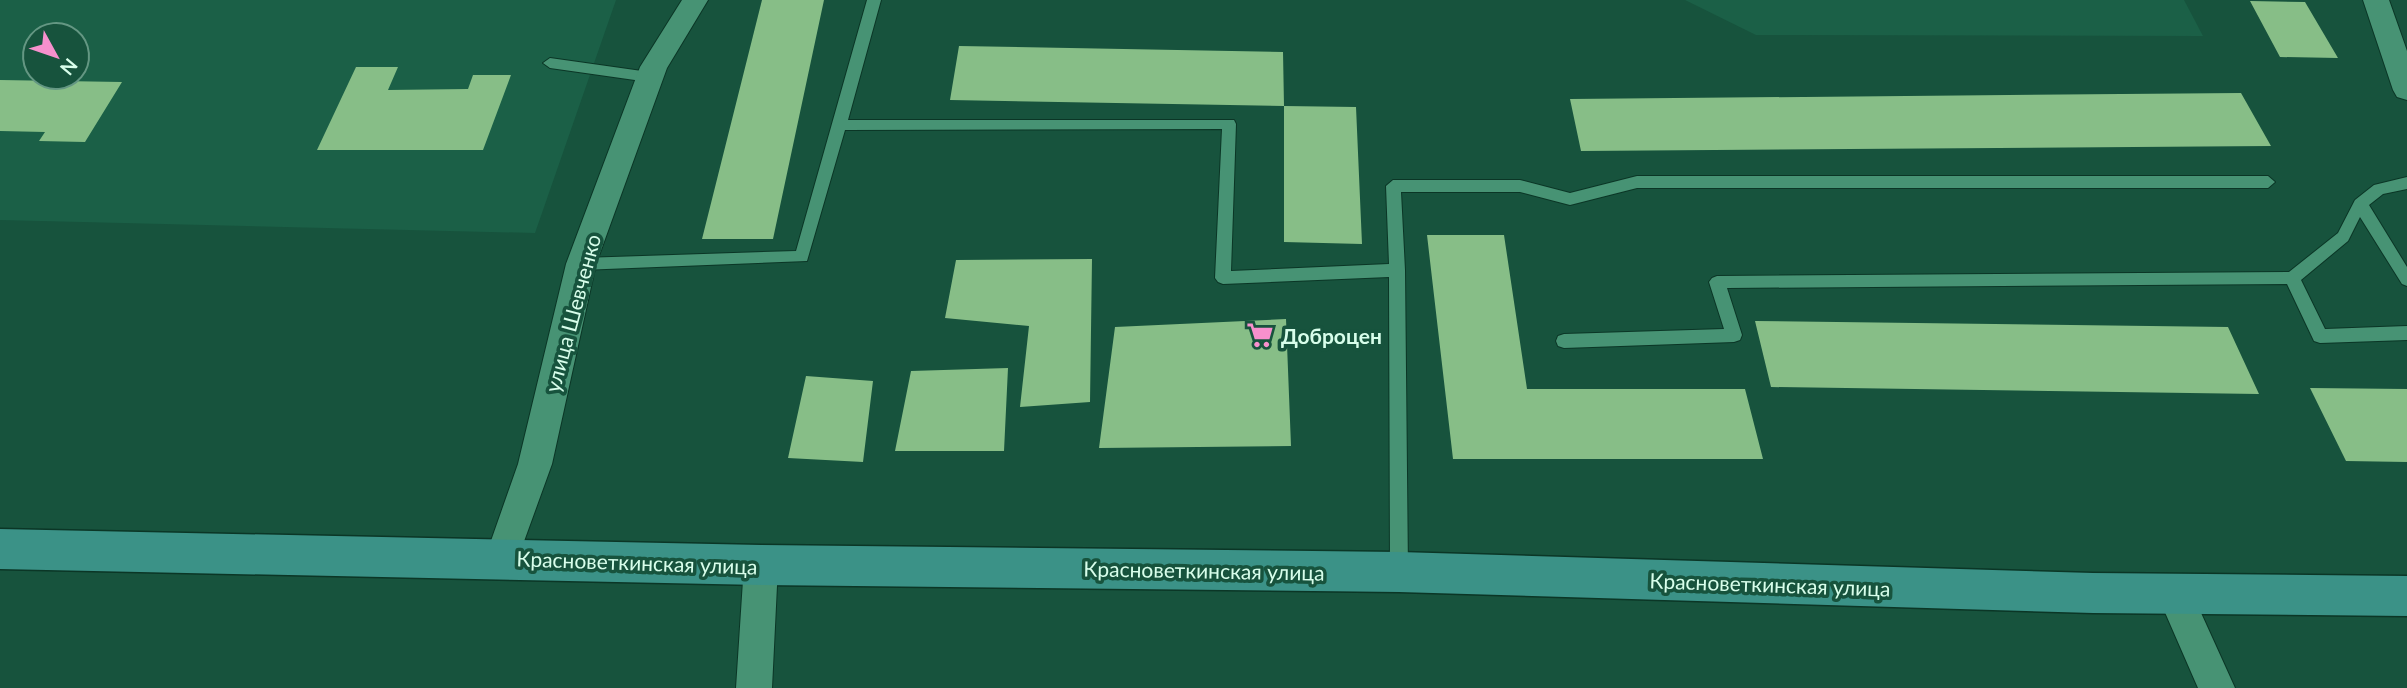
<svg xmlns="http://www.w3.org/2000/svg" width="2407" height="688" font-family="Lato,sans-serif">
<rect width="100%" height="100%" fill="#17533d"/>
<path fill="#1b6047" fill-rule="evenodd" d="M0 0H616L535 233 0 220ZM35 35H77V77H35Z
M1685 0H2184L2203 36 1756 35Z"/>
<path fill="#87be87" d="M762 0H824L773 239H702Z
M2250 1 2305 2 2338 58 2280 57Z
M959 46 1283 52 1284 106 950 100Z
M356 67H398L388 90 468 89 473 75H511L483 150H317Z
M0 80 122 82 85 142 39 141 45 132 0 131Z
M2241 93 2271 146 1581 151 1570 99Z
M1284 106 1356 107 1362 244 1284 242Z
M1427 235H1504L1527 389H1745L1763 459H1453Z
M1092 259 1090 402 1020 407 1029 326 945 318 956 260Z
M1286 319 1291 446 1099 448 1115 327Z
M1755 321 2228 327 2259 394 1771 387Z
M1008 368 1004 451H895L911 371Z
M806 376 873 381 863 462 788 458Z
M2310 388 2407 389V462L2346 461Z"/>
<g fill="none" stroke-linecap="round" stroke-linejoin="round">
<g stroke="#0b3626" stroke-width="2">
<path id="service" d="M867 0H881L848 120H1234L1236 124 1231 271 1389 264 1386 186 1393 180H1520L1570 193 1637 176H2268L2275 182 2268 188H1637L1570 205 1520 192H1401L1405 270 1408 572 1405 578 1399 580 1393 578 1390 572 1389 277 1223 284 1218 282 1215 278 1222 129 845 130 807 261 581 270 576 268 573 264 576 260 581 258 796 251Z
M550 58 649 72 656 77 649 82 550 68 543 63Z
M2407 177V189L2383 194 2369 205 2407 267V286L2402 284 2360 217 2348 241 2301 280 2325 329 2407 326V340L2320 343 2314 341 2287 284 1727 288 1742 335 1740 340 1734 342 1564 348 1558 346 1556 341 1558 336 1564 334 1724 329 1709 282 1712 278 1717 276 2289 272 2338 233 2355 200 2374 185Z"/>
</g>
<g stroke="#0b3626" stroke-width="2">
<path id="minor" d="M682 0H708L667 68 596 264 552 464 514 569 502 574 490 569 485 558 518 464 566 264 640 67Z
M2363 0H2389L2407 51V100L2397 97 2393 90Z
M761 549 773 553 778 565 772 688H736L744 565 749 553Z
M2175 577 2187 582 2235 688H2198L2157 594 2163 582Z"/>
</g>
<g stroke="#0b3626" stroke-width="3">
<path id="secondary" d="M0 529 761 545 1399 552 2093 573 2407 576V616L2093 613 1399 592 761 585 0 569Z"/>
</g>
<use href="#service" fill="#479374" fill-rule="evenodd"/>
<use href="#minor" fill="#479374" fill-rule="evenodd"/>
<use href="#secondary" fill="#3b9287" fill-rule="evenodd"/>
</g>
<defs>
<g id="supermarket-bare" transform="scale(2.1)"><path d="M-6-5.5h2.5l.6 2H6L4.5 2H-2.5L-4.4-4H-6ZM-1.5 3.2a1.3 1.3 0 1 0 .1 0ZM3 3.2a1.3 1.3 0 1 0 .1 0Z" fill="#f790cd" stroke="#17533d" stroke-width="2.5" paint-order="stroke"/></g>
</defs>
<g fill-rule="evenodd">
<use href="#supermarket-bare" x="1260" y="335"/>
</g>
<g text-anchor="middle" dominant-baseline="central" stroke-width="7" stroke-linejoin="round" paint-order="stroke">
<g font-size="21" fill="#d8feeb" stroke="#17533d">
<text transform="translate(572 313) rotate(-75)">улица Шевченко</text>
<text transform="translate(637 562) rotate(2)">Красноветкинская улица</text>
<text transform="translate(1204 570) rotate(1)">Красноветкинская улица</text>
<text transform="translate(1770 584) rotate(2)">Красноветкинская улица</text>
</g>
<g font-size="21" font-weight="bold" fill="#d8feeb" stroke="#17533d" text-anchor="start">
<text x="1281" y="335">Доброцен</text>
</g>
</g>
<g transform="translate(56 56) rotate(130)"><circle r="33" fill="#17533d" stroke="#649783" stroke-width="2"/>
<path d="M0-5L12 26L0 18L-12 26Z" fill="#f790cd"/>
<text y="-10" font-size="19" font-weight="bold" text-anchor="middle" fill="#d8feeb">N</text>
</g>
</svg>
